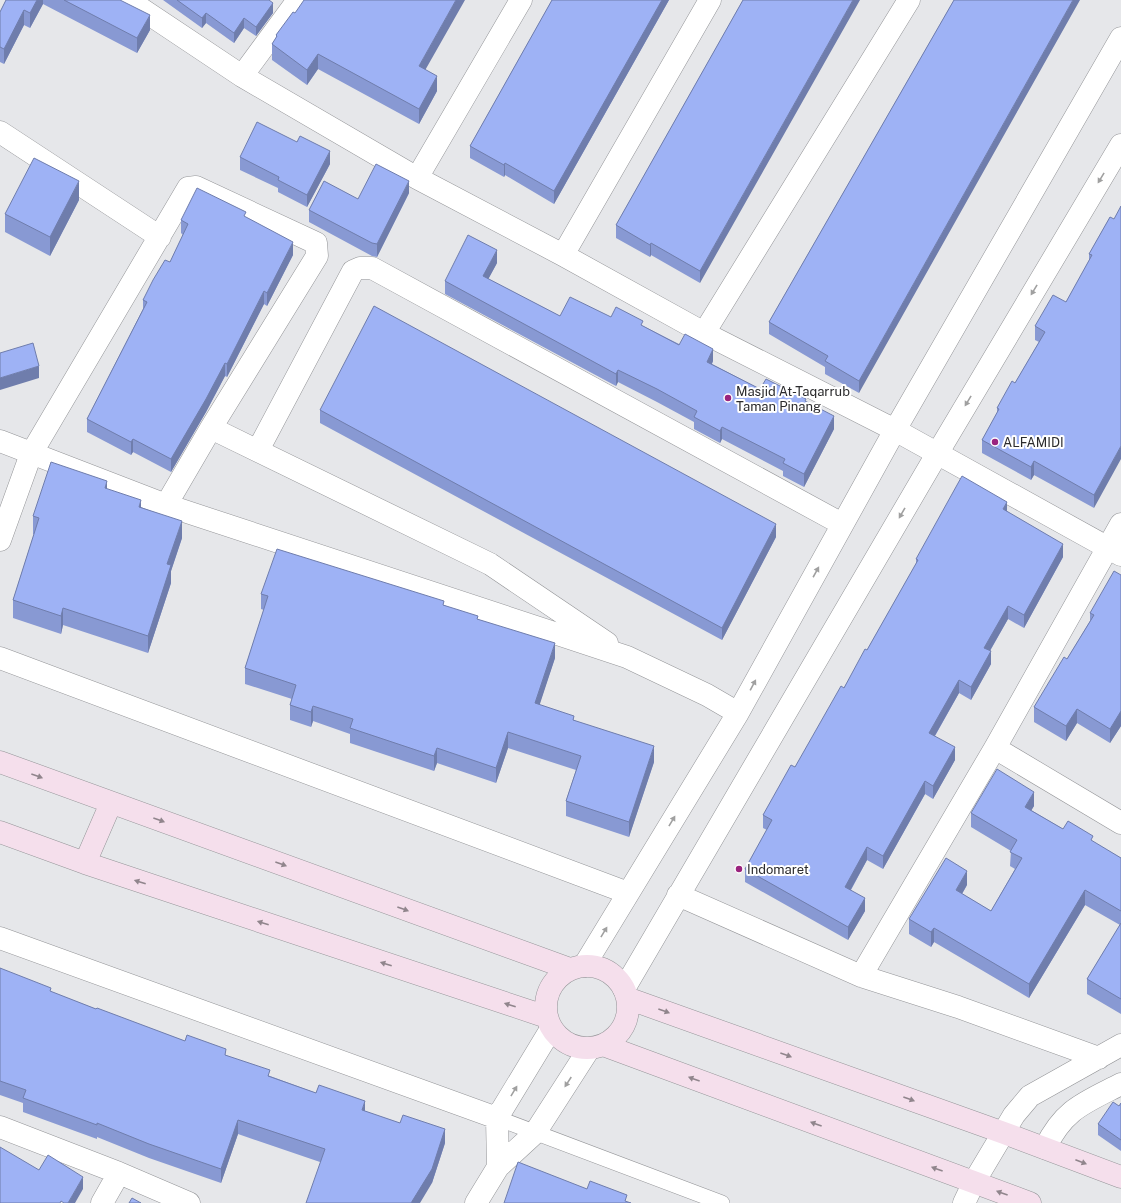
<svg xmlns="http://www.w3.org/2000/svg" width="1121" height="1203" font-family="'Public Sans',sans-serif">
<rect width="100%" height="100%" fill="#e6e7ea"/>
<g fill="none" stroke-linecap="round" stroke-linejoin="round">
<g stroke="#949598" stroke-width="16">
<path id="lane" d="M497 1118 722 1203"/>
</g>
<g stroke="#949598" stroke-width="23">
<path id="street" d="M128 0 242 76 417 178 563 255 704 333 895 430 1121 555
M242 76 298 0
M0 132 160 237
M417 178 521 0
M563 255 710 0
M704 333 909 0
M211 428 490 564 607 643
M0 441 166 505 627 657 707 695 738 713
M258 450 353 271 360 268H372L842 524
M0 540 31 454 188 188 196 187 316 243 317 256 211 428 166 505
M0 658 628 893
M995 748 1121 823
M678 895 861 976 958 1007 1099 1058
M0 938 497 1118
M584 966 738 713 895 430 1121 38
M861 976 995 748 1121 524
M624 989 937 454 1121 145
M0 1127 119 1173 189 1203
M1045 1148C1064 1109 1084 1103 1121 1084
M498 1167 497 1118 551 1029
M102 1203 119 1173
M476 1203 498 1167 535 1133 589 1049
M964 1203 974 1182 1014 1115 1030 1096 1121 1045"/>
</g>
<g stroke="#949598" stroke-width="23">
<path id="secondary" d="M0 762 570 969
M0 832 85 863 547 1017
M85 863 111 803
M546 1007a41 41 0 1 1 82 0a41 41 0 1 1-82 0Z
M627 998 1004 1133 1121 1177
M603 1045 1030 1203"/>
</g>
<use href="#lane" stroke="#fff" stroke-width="15"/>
<use href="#street" stroke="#fff" stroke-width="22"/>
<use href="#secondary" stroke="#f5dfec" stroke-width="22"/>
</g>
<path fill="#8899d3" d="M6 0H120L150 30 137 53 43 4 30 28 24 25 4 64 0 62V12Z
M163 0H269L273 13 256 36 244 28 234 43 206 23 202 28Z
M552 0H669L554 204 505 175 504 177 470 158V146Z
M743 0 700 283 651 255 650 257 616 238V225Z
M954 0 859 393 825 374V367L769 334V322Z
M295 13 425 69 437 91 419 124 318 69 307 85 272 60V44L276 38V35Z
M240 157 330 164 307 207 278 192V188L240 170Z
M409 193 377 257 372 256 309 222V210Z
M79 200 50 256 5 232V214Z
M1110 217 1094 508 1034 475 1031 480 982 453V440L997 413V408L1015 383 1039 342 1035 340V326L1066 302 1089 261V254Z
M246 218 293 255 267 306 264 304 227 377 225 376 206 412 171 472 133 452 131 455 87 432V419L143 309V300L170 262 183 235 181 233V220Z
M497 263 488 279 560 316 611 317 643 326 713 361 712 364 760 389 806 402 834 429 804 487 783 476V471L722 439 720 443 694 429V422L657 402 618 382 616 386 445 294V281Z
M320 410 776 537 722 640 320 423Z
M107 489 141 507 182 538 171 571V583L148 653 63 625 61 634 13 618V600L34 534H33V516Z
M1007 511 1063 557 1024 628 1008 619 990 651 991 664 971 700 959 693 935 736 955 760 933 799 925 794 883 869 867 860 851 890 865 911 848 940 745 882V869L767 830 763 828V815L795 767 867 650 916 564V559Z
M1121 575V726L1110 743 1077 723 1066 741 1034 722V707L1067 659 1090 621V613Z
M261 594 444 605 478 620 555 658 539 705 574 720 654 762 629 837 566 816V801L576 770 508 748 496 783 437 763 434 771 350 743V734L313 721 311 727 290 720V705L292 699 245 684V668L264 610 261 609Z
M1034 806 1031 810 1063 829 1093 842 1121 858V1014L1087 994V979L1120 925 1085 905 1029 998 934 942 931 947 909 934V919L967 885 962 894 991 911 1015 869 1010 866 1011 851 971 827V813Z
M0 968 51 992 96 1009 185 1041 226 1055 270 1076 365 1111 445 1143 432 1183 320 1162 238 1134 221 1183 149 1158 97 1137V1139L23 1112V1103L0 1095Z
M1121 1103V1151L1098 1135V1124L1119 1106Z"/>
<path fill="#6f7dac" d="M37 0H43V4L30 28V13Z
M456 0H465L419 81V66Z
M662 0H669L554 204V191Z
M853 0H860L700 283V271Z
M1073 0H1080L859 393V381Z
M273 3V13L256 36V27Z
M24 10V25L4 64V49Z
M206 13V23L202 28V18Z
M150 15V30L137 53V38Z
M244 18V28L234 43V33Z
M318 54V69L307 85V70Z
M437 76V91L419 124V109Z
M330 151V164L307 207V195Z
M505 163V175L504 177V165Z
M79 181V200L50 256V237Z
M409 181V193L377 257V244Z
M293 242V255L267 306V293Z
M651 243V255L650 257V245Z
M497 250V263L483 289V276Z
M264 291V304L227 377V364Z
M713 349V361L707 374V362Z
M225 363V376L206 412 171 472V459Z
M39 366V378L0 390V378Z
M618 370V382L616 386V374Z
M834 416V429L804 487V474Z
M722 427V439L720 443V431Z
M133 439V452L131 455V442Z
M1121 446V459L1094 508V495Z
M1034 461V475L1031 480V467Z
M107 481V498L105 488Z
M141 500V517L139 507Z
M1007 502V515L1003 509Z
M182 521V538L171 571V583L148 653V636L167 564Z
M776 524V537L722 640V628Z
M1063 544V557L1024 628V615Z
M1008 606V619L984 661V648Z
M63 608V625L61 634V616Z
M555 643V658L535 719V703Z
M991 651V664L971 700V687Z
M959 680V693L929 746V733Z
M313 706V721L311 727V712Z
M1077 709V723L1066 741V726Z
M1121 711V726L1110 743V729Z
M508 732V748L496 783V768Z
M654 746V762L629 837V822Z
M955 747V760L933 799V786Z
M437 748V763L434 771V756Z
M925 781V794L883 869V856Z
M1034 792V806L1025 821V807Z
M867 847V860L845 900V887Z
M967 871V885L956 904V890Z
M1085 890V905L1029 998V984Z
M865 898V911L848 940V927Z
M934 928V942L931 947V932Z
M365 1101V1115L362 1110Z
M238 1120V1134L221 1183V1169Z
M445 1129V1143L432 1183 420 1203H411Z
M83 1177V1189L75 1203H68Z"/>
<path fill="#9eb2f5" stroke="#6f7dac" d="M6 0H37L30 13 24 10 4 49 0 47V12Z
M64 0H120L150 15 137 38Z
M177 0H269L273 3 256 27 244 18 234 33 206 13 202 18Z
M304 0H456L419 66 437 76 419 109 318 54 307 70 272 44 277 36 276 35 293 12 295 13Z
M552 0H662L554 191 505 163 504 165 470 146Z
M743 0H853L700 271 651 243 650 245 616 225Z
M954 0H1073L859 381 825 361 828 356 769 322Z
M257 122 297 142 300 136 330 151 307 195 278 180 279 177 240 157Z
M34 158 79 181 50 237 5 214Z
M376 164 409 181 377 244 372 243 309 210 324 181 358 199Z
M197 188 246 212 244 216 293 242 267 293 264 291 227 364 225 363 206 399 171 459 133 439 131 442 87 419 147 302 143 300 153 280 165 260 170 262 188 224 181 220Z
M1121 206V446L1094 495 1034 461 1031 467 982 440 999 409 997 408 1012 381 1015 383 1045 332 1035 326 1053 295 1066 302 1092 255 1089 254 1110 217 1114 219Z
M468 235 497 250 483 276 560 316 570 297 611 317 616 307 643 321 641 325 679 345 685 334 713 349 707 362 760 389 766 379 806 399 805 401 834 416 804 474 783 463 785 459 722 427 720 431 694 417 697 411 657 389 618 370 616 374 445 281Z
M374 306 776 524 722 628 320 410Z
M33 343 39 366 0 378V353Z
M51 462 107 481 105 488 141 500 139 507 182 521 167 564 171 565 148 636 63 608 61 616 13 600 39 518 33 516Z
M962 476 1007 502 1003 509 1063 544 1024 615 1008 606 984 648 991 651 971 687 959 680 929 733 955 747 933 786 925 781 883 856 867 847 845 887 865 898 848 927 745 869 772 820 763 815 791 765 795 767 841 686 844 688 865 649 867 650 918 560 916 559Z
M277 549 444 601 443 605 478 616 477 619 555 643 535 703 574 716 573 720 654 746 629 822 566 801 581 756 508 732 496 768 437 748 434 756 350 728 353 719 313 706 311 712 290 705 296 685 245 668 268 596 261 594Z
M1114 571 1121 575V711L1110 729 1077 709 1066 726 1034 707 1064 657 1067 659 1094 615 1090 613Z
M997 769 1034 792 1025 807 1063 829 1068 821 1093 836 1091 840 1121 858V911L1085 890 1029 984 934 928 931 932 909 919 946 858 967 871 956 890 991 911 1022 858 1010 852 1017 840 971 813Z
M1121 923V999L1087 979Z
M0 968 51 988 50 991 96 1009 97 1008 185 1041 187 1035 226 1049 225 1055 270 1070 268 1076 316 1093 319 1085 365 1101 362 1110 400 1123 403 1115 445 1129 432 1169 411 1203H306L325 1149 238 1120 221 1169 149 1144 97 1123V1125L23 1098 26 1090 0 1081Z
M1113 1102 1119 1106 1121 1103V1140L1098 1124Z
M0 1147 39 1170 48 1155 83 1177 68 1203H64L61 1201 60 1203H0Z
M518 1162 587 1189 590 1181 627 1195 625 1201 631 1203H504Z
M132 1198 141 1203H129Z"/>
<defs><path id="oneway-solid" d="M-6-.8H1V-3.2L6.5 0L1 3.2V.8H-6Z"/></defs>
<g fill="#a0a0a0">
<use href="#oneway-solid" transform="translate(1101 178) rotate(121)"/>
<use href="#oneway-solid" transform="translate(1034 290) rotate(121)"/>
<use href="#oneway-solid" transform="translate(968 401) rotate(121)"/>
<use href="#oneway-solid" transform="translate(902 513) rotate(120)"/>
<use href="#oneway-solid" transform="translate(816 572) rotate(-61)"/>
<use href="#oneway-solid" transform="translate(753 685) rotate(-62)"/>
<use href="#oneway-solid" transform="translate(672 821) rotate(-59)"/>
<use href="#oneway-solid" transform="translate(604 932) rotate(-59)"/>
<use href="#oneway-solid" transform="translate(568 1082) rotate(123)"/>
<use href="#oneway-solid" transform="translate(514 1091) rotate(-59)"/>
</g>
<g fill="#90858c">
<use href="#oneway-solid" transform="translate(37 776) rotate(20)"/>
<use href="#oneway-solid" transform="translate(159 820) rotate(20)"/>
<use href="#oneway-solid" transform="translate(281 864) rotate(20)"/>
<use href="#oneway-solid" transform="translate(140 882) rotate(-162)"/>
<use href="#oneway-solid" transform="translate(403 909) rotate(20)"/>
<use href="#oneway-solid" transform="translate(263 923) rotate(-162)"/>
<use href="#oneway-solid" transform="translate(386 964) rotate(-162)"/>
<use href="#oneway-solid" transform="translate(510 1005) rotate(-162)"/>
<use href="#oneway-solid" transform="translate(664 1011) rotate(20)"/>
<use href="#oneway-solid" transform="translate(786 1055) rotate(20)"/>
<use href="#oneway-solid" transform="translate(694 1079) rotate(-160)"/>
<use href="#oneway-solid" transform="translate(909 1099) rotate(20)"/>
<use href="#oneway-solid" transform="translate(816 1124) rotate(-160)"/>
<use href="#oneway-solid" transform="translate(1081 1162) rotate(21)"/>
<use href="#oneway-solid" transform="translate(937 1169) rotate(-160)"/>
<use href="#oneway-solid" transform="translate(1002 1193) rotate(-160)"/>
</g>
<g fill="#9a237e" stroke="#fff" stroke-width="1.5">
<circle cx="728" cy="398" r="4"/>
<circle cx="995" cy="442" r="4"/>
<circle cx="739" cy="869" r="4"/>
</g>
<g text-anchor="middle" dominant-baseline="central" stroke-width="4" stroke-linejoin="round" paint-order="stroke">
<g font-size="13" fill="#2b2b2d" stroke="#fff" text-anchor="start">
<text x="736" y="391">Masjid At-Taqarrub<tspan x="736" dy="15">Taman Pinang</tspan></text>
<text x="1003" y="442">ALFAMIDI</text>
<text x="747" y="869">Indomaret</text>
</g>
</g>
</svg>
